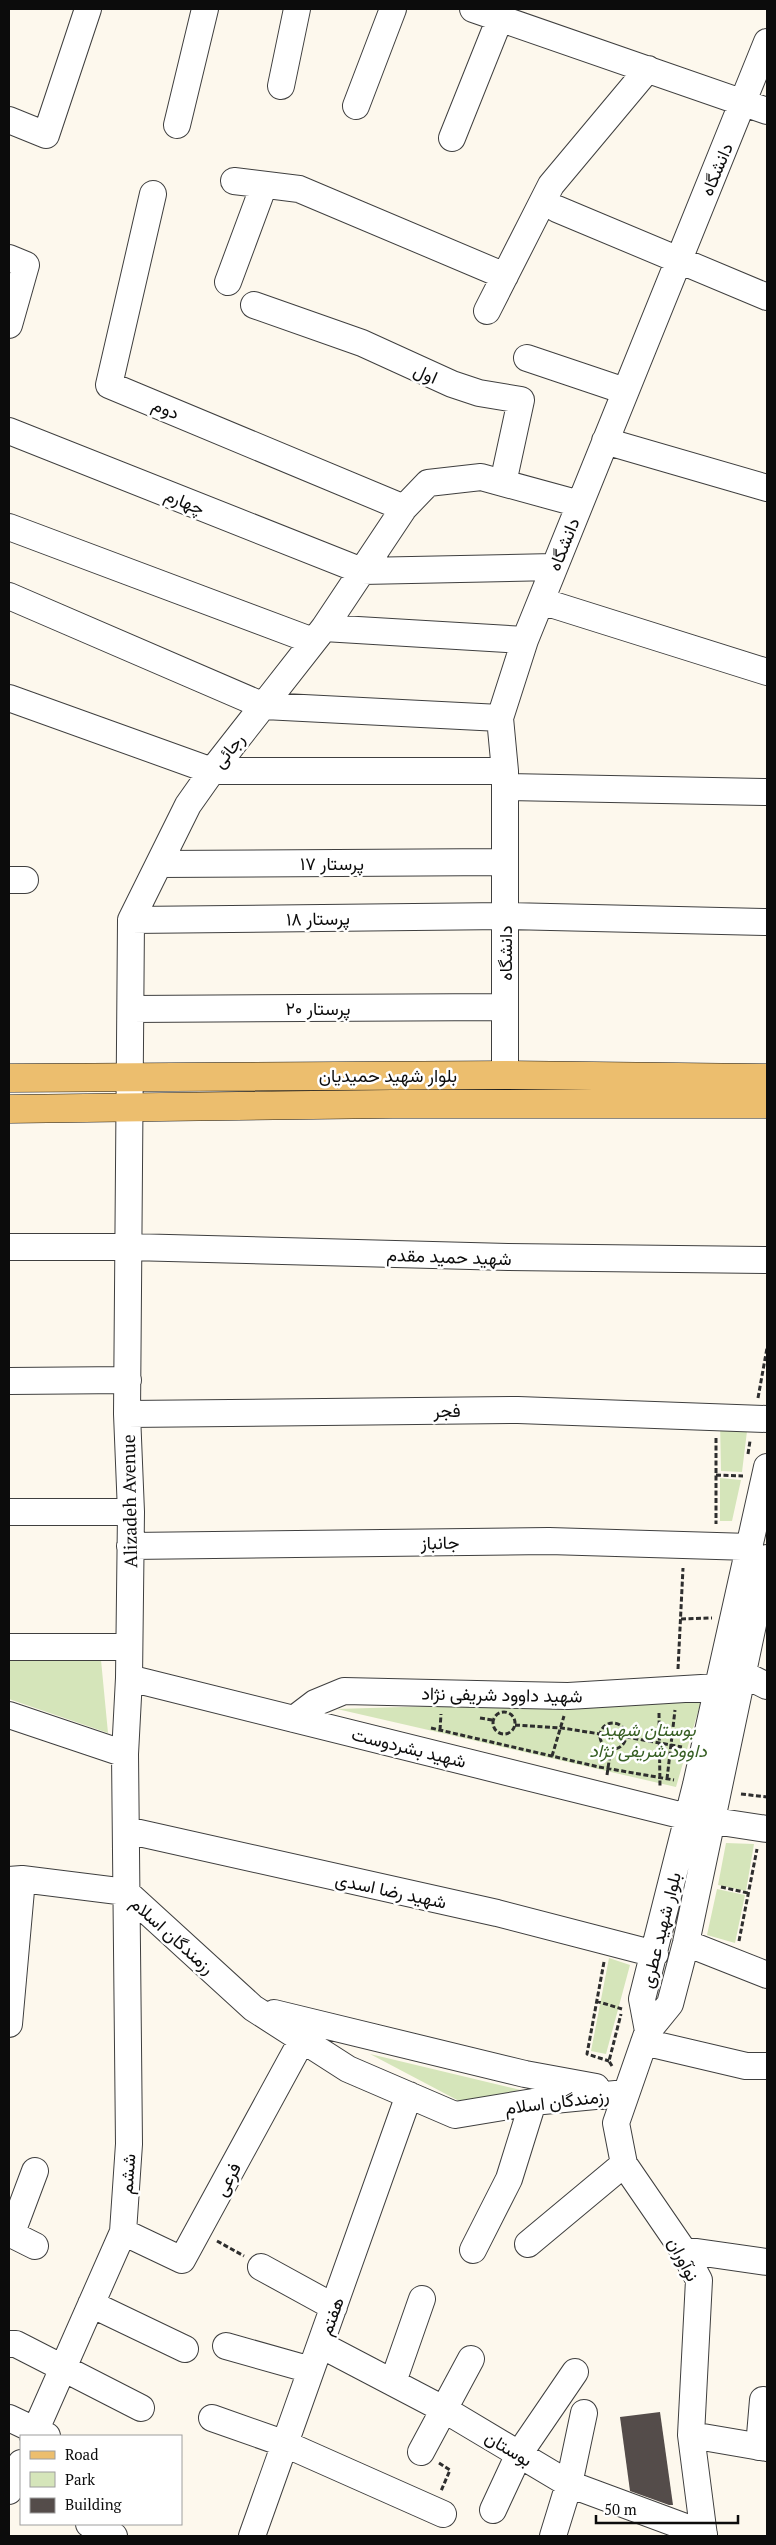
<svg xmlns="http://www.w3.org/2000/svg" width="776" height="2545" font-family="'PT Serif',Vazirmatn,serif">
<rect width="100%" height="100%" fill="#fdf8ed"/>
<path fill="#d5e5ba" d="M720 1421 748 1423 742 1472 721 1471Z
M720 1478 741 1480 732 1521H720Z
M9 1658 101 1660 108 1733 9 1699Z
M702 1698 676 1787 337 1709Z
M726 1843 754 1844 746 1891 718 1885Z
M717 1889 745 1895 735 1943 707 1935Z
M609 1958 630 1965 606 2054 591 2051Z
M370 2054 521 2090 461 2102Z"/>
<path fill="#544c4a" d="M660 2412 673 2505H669L630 2491 620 2417Z"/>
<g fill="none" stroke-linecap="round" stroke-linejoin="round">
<g stroke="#3f3f3f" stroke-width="28">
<path id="minor" d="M473 9 767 111
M281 86 297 9
M356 106 393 9
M9 120 46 135 88 9
M177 125 205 9
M452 138 500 18
M234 181 299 189 505 276
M153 194 109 385 404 508
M557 209 767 297
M9 258 26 265 9 325
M228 282 264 185
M254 305 362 343 452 384 479 393 521 400 503 483
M487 311 551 185 648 69
M527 358 625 391
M9 431 362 571 554 567
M605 441 767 488
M9 527 313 641
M9 596 264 706 500 718
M541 601 767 672
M324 628 525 640
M9 698 212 771H505
M505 787 767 792
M159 864 505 862
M9 880H25
M131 920 505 916 767 922
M131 1009 505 1007
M505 1075V771L500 718 525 640 767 42
M9 1247H130L508 1257 767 1260
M9 1381 128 1380
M127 1414 518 1410 767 1419
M9 1512H131
M130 1546 549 1541 750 1547
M9 1647H129
M743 1674 767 1686
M129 1678 688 1817 767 1829
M9 1715 125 1754
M294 1719 315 1703 344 1691 568 1696 718 1687
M126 1830 497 1913 655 1954
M9 1880 22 1879 126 1892 253 2008 348 2069 455 2115 533 2102 626 2093
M686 1943 767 1975
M274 2013 525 2074 596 2087
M9 2024 22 1879
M648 2031 642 1999 696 1785 767 1467
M644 2042 746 2066H767
M123 2232 182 2260 302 2040
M9 2233 35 2246
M11 2235 35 2171
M528 2244 624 2164
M473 2250 509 2179 533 2102
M683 2250 767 2262
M261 2267 334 2307
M91 2304 185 2349
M9 2344H16L141 2408
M321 2345 445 2410 569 2484 704 2534
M226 2346 311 2370
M393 2382 422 2299
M9 2418 47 2436
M212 2418 283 2443 443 2514
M691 2435 767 2448
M33 2436 123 2232 129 2144 125 1754 129 1678 131 1512 127 1414 131 920 188 805 212 771 324 628 404 508 428 483 481 477 580 504
M759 2447 763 2400
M421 2452 471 2359
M9 2491 21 2463
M493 2510 519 2454 575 2372
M89 2524 114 2536
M252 2536 409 2095
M553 2536 569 2484 584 2413
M704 2536 691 2435 699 2280 683 2250 624 2164 616 2123 648 2031 670 2004 686 1943 767 1558"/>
</g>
<g stroke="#1d1d1d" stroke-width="29">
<path id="major" d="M9 1078 505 1075 767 1078
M9 1109 392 1104H767"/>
</g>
<path stroke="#2e2e2e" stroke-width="3" stroke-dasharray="5 2.5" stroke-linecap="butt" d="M758 1398 767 1348
M716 1438V1524
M748 1454 750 1441
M716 1475 743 1476
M681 1619 712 1618
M678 1669 683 1568
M493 1723a11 11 0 1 1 22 0a11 11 0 1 1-22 0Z
M659 1713 660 1787
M480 1718 492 1720
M600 1736a13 13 0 1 1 26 0a13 13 0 1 1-26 0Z
M515 1725 562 1728 600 1734
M431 1728 599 1767 674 1780
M440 1730 441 1714
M626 1737 682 1747
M552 1756 564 1716
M607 1775 611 1748
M667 1779 675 1710
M741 1794 767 1797
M721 1887 748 1893
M739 1941 757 1849
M604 1962 587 2054 609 2061
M596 2001 622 2009
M612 2066 609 2061 621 2014
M217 2241 244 2256
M439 2463 450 2470 441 2491"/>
<use href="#minor" stroke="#fff" stroke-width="26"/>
<use href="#major" stroke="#ecbe6e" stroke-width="28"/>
</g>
<g text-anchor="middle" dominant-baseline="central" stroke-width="5" stroke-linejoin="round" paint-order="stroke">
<g font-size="18" fill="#0c0c0c" stroke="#fff">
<text transform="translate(716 169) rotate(-67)">دانشگاه</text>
<text transform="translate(426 373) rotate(24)">اول</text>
<text transform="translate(166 408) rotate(22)">دوم</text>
<text transform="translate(185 501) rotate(22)">چهارم</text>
<text transform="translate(563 544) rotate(-68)">دانشگاه</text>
<text transform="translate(228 750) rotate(-51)">رجائی</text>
<text x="332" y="863">پرستار ۱۷</text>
<text transform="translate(318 918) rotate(-1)">پرستار ۱۸</text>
<text transform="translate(505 953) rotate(-90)">دانشگاه</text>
<text x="318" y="1008">پرستار ۲۰</text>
<text x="388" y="1075">بلوار شهید حمیدیان</text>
<text transform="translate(449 1256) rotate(2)">شهید حمید مقدم</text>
<text transform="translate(447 1410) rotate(-1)">فجر</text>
<text transform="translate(129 1501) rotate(-91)">Alizadeh Avenue</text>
<text transform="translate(440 1542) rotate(-1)">جانباز</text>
<text transform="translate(502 1694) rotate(1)">شهید داوود شریفی نژاد</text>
<text transform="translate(409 1747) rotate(14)">شهید بشردوست</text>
<text transform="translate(391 1890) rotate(12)">شهید رضا اسدی</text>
<text transform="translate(660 1930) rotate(-76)">بلوار شهید عطری</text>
<text transform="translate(173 1935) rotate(42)">رزمندگان اسلام</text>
<text transform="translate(557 2101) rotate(-7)">رزمندگان اسلام</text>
<text transform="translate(127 2174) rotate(-86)">ششم</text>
<text transform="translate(227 2179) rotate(-61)">فرعی</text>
<text transform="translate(684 2259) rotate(63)">نوآوران</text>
<text transform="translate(331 2316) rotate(-70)">هفتم</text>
<text transform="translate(509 2448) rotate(31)">بوستان</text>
</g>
<g font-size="18" font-style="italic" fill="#365e23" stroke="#fff">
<text x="648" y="1729">بوستان شهید<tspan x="648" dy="21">داوود شریفی نژاد</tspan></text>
</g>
</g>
<rect width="776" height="2545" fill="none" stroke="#0c0c0c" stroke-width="20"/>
<rect x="20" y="2435" width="162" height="90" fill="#ffffff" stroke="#9e9e9e"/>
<rect x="30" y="2451" width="25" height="8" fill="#ecbe6e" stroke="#9e9e9e"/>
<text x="65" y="2460" font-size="15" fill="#0c0c0c">Road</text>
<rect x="30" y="2472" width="25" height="15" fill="#d5e5ba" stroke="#9e9e9e"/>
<text x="65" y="2485" font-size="15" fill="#0c0c0c">Park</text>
<rect x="30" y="2498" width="25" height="15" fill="#544c4a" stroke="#9e9e9e"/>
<text x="65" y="2510" font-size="15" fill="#0c0c0c">Building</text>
<path d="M596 2515v8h142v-8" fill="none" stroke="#0c0c0c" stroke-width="2.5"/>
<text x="604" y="2515" font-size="15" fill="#0c0c0c" stroke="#ffffff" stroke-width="4" paint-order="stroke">50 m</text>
</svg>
